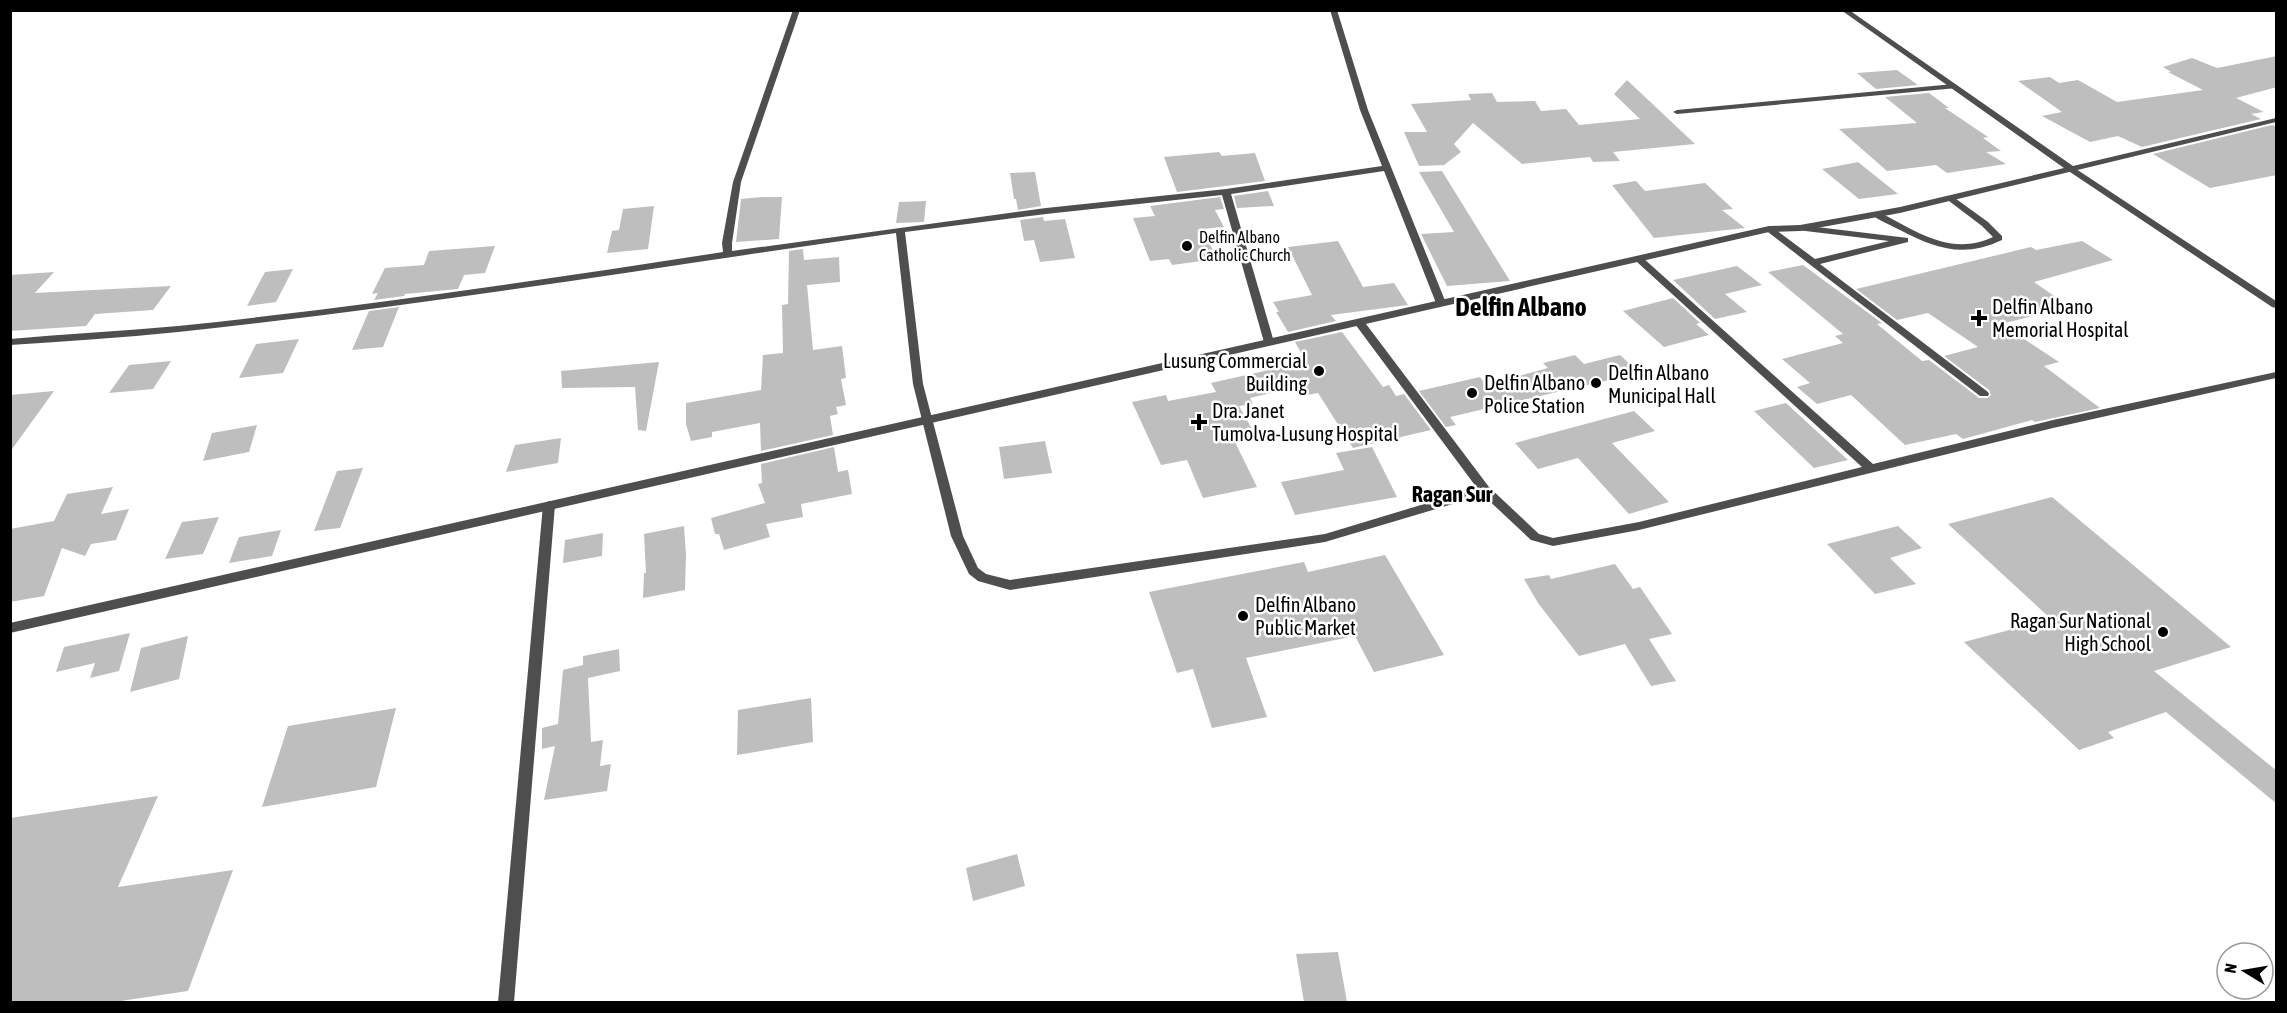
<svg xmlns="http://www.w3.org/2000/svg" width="2287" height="1013" font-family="'Asap Condensed',sans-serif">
<rect width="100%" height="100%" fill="#fff"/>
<path fill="#bebebe" d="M2277 56V87L2236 98 2264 112 2251 114 2261 119 2142 147 2118 136 2090 142 2042 116 2062 112 2018 81 2050 77 2059 83 2078 80 2117 102 2203 90 2168 72H2171L2163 67 2192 58 2217 68Z
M1897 70 1918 85 1876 89 1857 73Z
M1627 80 1695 144 1613 152 1620 161 1593 162 1590 157 1522 164 1473 123 1454 144 1461 152 1444 165 1419 166 1404 132H1427L1411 104 1471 100 1468 94 1492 93 1497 102 1535 101 1541 111 1566 109 1579 125 1640 119 1614 94Z
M1929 93 1949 108H1945L1988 137 1983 138 2001 151 1986 152 2006 164 1947 173 1936 165 1887 171 1839 129 1917 123 1885 97Z
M2272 125 2277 127V175L2210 188 2153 154Z
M1219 152 1222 156 1255 153 1265 181 1177 192 1164 157Z
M1858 162 1898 194 1859 199 1822 169Z
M1442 171 1510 281 1447 286 1421 234 1454 232 1419 172Z
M1035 172 1041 206 1018 210 1016 199H1014L1010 173Z
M1636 181 1645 191 1705 183 1733 209 1722 210 1745 228 1654 238 1612 185Z
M1268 191 1274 206 1237 208 1234 196Z
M762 197H782L779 239 736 242 741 199Z
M1220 197 1224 209 1215 210 1224 227 1203 229 1217 259 1172 265 1169 259 1150 261 1133 218 1155 216 1150 206Z
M926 201 924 222 896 223 899 202Z
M654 206 648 249 607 253 612 231 619 230 623 209Z
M1043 217 1044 221 1065 219 1075 258 1040 262 1034 240 1024 241 1020 220Z
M1338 241 1363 287 1394 283 1408 305 1331 315 1336 321 1288 332 1276 312H1279L1273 302 1312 295 1288 247Z
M2082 241 2113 260 2034 282 2070 307 2001 324 2059 362 2044 366 2100 408 2035 422 2032 420 1963 439 1956 434 1905 445 1851 395 1817 404 1797 387 1810 383 1782 359 1843 343 1835 336 1843 334 1768 272 1803 265 1882 323 1877 324 1922 361 1929 360 1979 398H1988L1991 395 1989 390 1944 356 1978 347 1928 313 1897 320 1856 289 2031 247 2036 250Z
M495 246 485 273 464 275 458 289 405 294 404 296 374 300 378 293 372 294 385 268 424 265 429 251Z
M803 249 804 260 839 257 840 282 807 285 813 350 842 346 846 378 841 379 846 405 836 407 838 414 830 416 833 435 761 451 760 423 712 432V437L691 441 686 424V403L761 390 763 355 783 353 782 305 788 304 789 251Z
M1737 266 1762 285 1725 294 1747 312 1715 319 1673 280Z
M293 269 276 302 247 306 265 272Z
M54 272 35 293 171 286 153 310 95 314 86 326 10 331V275Z
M1673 298 1700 323 1696 324 1709 335 1664 347 1623 311Z
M399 307 383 347 352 350 369 311Z
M1342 332 1383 387 1389 385 1396 396 1404 394 1431 430 1353 448 1318 393 1307 395 1301 386 1250 398 1253 404 1239 406 1256 436 1234 440 1257 487 1203 498 1187 460 1161 465 1132 402 1166 395 1168 401 1216 392 1211 383 1291 365 1287 360 1303 356 1295 342Z
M299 339 283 373 239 378 256 344Z
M1575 355 1584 364 1620 355 1639 373 1450 417 1456 425 1446 427 1419 391 1480 377 1486 385 1548 368 1543 363Z
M171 361 153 389 109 393 129 365Z
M659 362 646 431 638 430 635 387 562 388 561 371Z
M54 391 10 452V395Z
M1786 403 1848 460 1814 468 1754 411Z
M1634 411 1655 431 1612 443 1669 502 1629 514 1578 458 1538 469 1515 443Z
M257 425 249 452 203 461 212 433Z
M561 438 558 463 506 472 515 445Z
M1045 441 1052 473 1004 479 999 447Z
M834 447 838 472 848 470 852 494 801 504 803 517 766 524 770 537 724 550 719 534H715L711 518 765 503 758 484 762 483 761 464Z
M1372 447 1397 497 1295 515 1281 482 1344 470 1336 453Z
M363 468 340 528 314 531 337 471Z
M113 487 101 514 129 509 116 540 91 544 85 556 62 548 44 596 10 602V529L54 521 67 494Z
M2052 497 2231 647 2154 671 2277 771V804L2166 712 2108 732 2114 738 2079 750 1964 642 2051 619 1948 524Z
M219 517 203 554 165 559 182 522Z
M684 526 686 555 685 590 643 598 644 573H646L644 534Z
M1898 526 1922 548 1890 558 1916 584 1875 594 1827 544Z
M281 530 272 556 229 563 239 537Z
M603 533 602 556 563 563 565 540Z
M1385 555 1444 655 1374 672 1355 636 1246 658 1267 717 1212 728 1193 669 1177 673 1149 592 1304 562 1308 572Z
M1615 564 1633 589 1640 587 1672 634 1649 639 1676 681 1651 686 1625 644 1579 656 1538 603 1524 579 1549 575 1551 579Z
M130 633 119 671 90 678 95 663 56 672 64 647Z
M188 636 179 679 130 692 141 648Z
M619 649 620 671 588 678 591 742 603 740 600 766 611 764 607 791 544 800 555 746 542 749V728L558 724 563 670 583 665V656Z
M811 698 813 742 737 755 738 710Z
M396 708 376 787 262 807 288 726Z
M158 796 118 887 233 870 188 991 114 1002H10V818Z
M1017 854 1025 886 973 901 966 868Z
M1338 952 1347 1002H1304L1296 954Z"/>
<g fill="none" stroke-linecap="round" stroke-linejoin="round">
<path fill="#4e4e4e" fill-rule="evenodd" d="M1952 196 1988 222 2002 236V240C1964 258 1936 249 1900 230 1891 225 1879 221 1871 214L1873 212H1879C1916 231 1951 257 1993 237L1982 226 1949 201V197Z
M1800 225 1908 238V242L1820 264 1988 392 1989 394 1988 396H1980L1764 229 1766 227H1772L1815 259 1889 241 1797 230 1795 228Z"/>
<path fill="#4e4e4e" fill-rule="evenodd" d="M793 10H800L741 182 732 243V251L1046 208 1226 189 1382 166 1360 110 1330 10H1337L1368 110 1446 303 1445 305 1441 306 1436 303 1384 171 1231 194 1274 342 1269 345 1264 342 1222 195 1046 214 905 232 923 384 963 536 978 568 986 574 1010 580 1325 534 1477 488 1355 324 1354 322 1359 319 1363 320 1489 487 1539 534 1553 538 1639 522 1862 467 1637 262 1635 260 1640 257 1643 258 1873 464 2053 420 2276 372V378L2053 428 1639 530 1553 546 1531 540 1483 495 1325 542 1010 590 978 581 969 574 951 536 913 384 896 233C657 267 418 307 178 332 122 338 66 341 10 345V339C66 334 122 331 178 326 360 307 542 280 723 252L722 243 733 182Z
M1954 84 1958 86 1957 88 1677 114 1673 112 1677 110Z
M2070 165 2276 301V308L2272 307 2067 170 2066 168Z
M549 501 555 505 514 1002H498L543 505Z"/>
<path fill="#4e4e4e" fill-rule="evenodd" d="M1841 10H1849L2073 166 2276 118V122L1900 213 1800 231 1769 232 10 633V623L1769 226 1800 225 1900 207 2064 168Z"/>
</g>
<g fill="#000" stroke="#fff" stroke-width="2">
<circle cx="1187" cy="246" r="6"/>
<path d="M1976 309h6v6h6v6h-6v6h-6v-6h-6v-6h6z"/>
<circle cx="1319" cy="371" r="6"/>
<circle cx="1596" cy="383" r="6"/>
<circle cx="1472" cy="393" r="6"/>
<path d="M1196 413h6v6h6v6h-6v6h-6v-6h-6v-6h6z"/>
<circle cx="1243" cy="616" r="6"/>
<circle cx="2163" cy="632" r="6"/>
</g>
<g text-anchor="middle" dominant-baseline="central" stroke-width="5" stroke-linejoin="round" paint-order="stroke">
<g font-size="16" fill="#000" stroke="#fff" text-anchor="start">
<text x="1199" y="237">Delfin Albano<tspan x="1199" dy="18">Catholic Church</tspan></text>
</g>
<g font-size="20" fill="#000" stroke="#fff" text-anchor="start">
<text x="1992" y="306">Delfin Albano<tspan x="1992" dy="23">Memorial Hospital</tspan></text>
<text x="1307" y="360" text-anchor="end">Lusung Commercial<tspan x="1307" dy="23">Building</tspan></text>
<text x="1608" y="372">Delfin Albano<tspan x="1608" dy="23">Municipal Hall</tspan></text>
<text x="1484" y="382">Delfin Albano<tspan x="1484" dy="23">Police Station</tspan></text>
<text x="1212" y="410">Dra. Janet<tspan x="1212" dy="23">Tumolva-Lusung Hospital</tspan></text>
<text x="1255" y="604">Delfin Albano<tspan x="1255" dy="23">Public Market</tspan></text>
<text x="2151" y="620" text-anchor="end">Ragan Sur National<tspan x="2151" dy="23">High School</tspan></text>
</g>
<g font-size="22" font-weight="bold" fill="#000" stroke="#fff">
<text x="1452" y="494">Ragan Sur</text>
</g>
<g font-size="26" font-weight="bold" fill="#000" stroke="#fff">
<text x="1521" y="307">Delfin Albano</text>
</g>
</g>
<rect width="2287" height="1013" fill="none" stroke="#000000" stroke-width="24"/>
<g transform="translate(2245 971) rotate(281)"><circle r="28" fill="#ffffff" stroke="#999999" stroke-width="1.5"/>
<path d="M0-4.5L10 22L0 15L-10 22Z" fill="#000000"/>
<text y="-9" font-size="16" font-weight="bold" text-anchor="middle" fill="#000000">N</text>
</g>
</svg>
